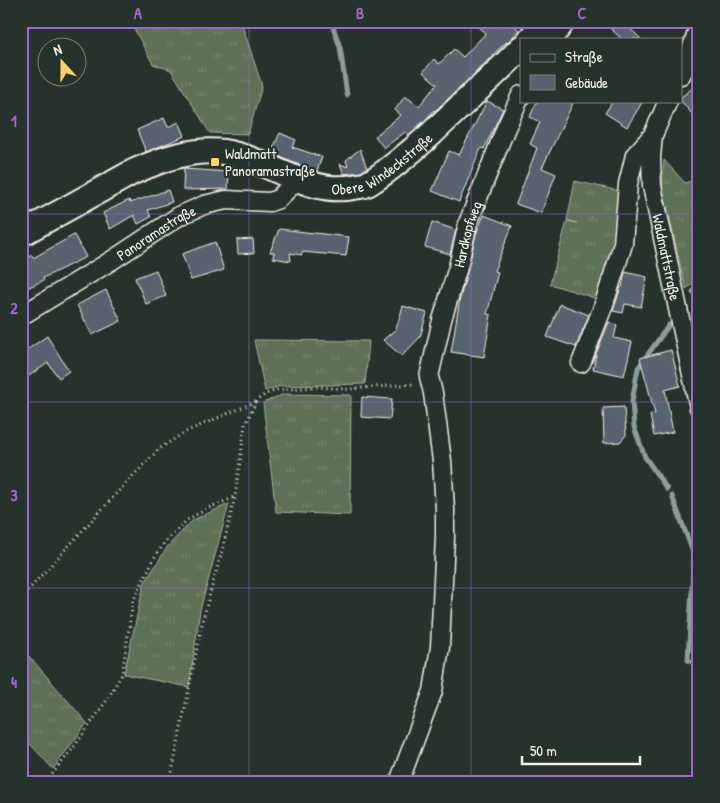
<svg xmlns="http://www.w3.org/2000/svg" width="720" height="803" font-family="'Patrick Hand',sans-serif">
<defs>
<pattern id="grass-tufts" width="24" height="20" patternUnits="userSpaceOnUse" patternTransform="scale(1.25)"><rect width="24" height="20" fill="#5c7154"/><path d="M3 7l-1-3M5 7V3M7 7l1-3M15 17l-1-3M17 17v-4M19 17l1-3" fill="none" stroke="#74866d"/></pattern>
</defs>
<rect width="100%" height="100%" fill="#26332d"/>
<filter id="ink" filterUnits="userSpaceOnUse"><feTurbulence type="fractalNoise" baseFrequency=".02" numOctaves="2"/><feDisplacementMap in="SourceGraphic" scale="10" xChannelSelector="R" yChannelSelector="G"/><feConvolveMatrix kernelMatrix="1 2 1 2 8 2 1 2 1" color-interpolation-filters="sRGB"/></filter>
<g filter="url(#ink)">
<path fill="url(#grass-tufts)" stroke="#a8b19e" d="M130 21H241L262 86 248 134 210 133 171 70 153 64Z
M664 160 685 183 699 178V279L686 289 662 186Z
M575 181 624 192 604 301 550 284 567 221 577 223 567 220Z
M254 340 369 341 365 384 280 386 265 391Z
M284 394 351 395 350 515 276 512 263 403Z
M229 504 200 610 189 687 124 674 144 584 168 546 193 520Z
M21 647 87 723 53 769 21 734Z"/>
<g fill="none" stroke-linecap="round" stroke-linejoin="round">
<path stroke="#8c9d9e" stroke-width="5" d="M331 21 340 47 347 95
M693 292 699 285
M667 489 645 457 634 427 632 401 638 368 669 325
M672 496 694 555 688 660 699 665"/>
</g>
<path fill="#586370" stroke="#f4f1e8" d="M472 21H493L500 27 505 21H509L519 30 507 43 506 42 473 75 470 79 469 78 462 86 435 111 434 110 429 116 409 135 405 132 384 148 375 136 401 115 395 110 405 96 419 106 437 84 423 72 434 59 439 64 454 49 463 57 486 33Z
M602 21H622L641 39H622Z
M699 83V122L681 101V97Z
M487 101 503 109 484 149 481 148 459 202 432 191 449 151 459 155Z
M537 101H574L542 168 556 174 541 213 516 204 537 148 530 144 540 122 530 117Z
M613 101H643L627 127 605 113Z
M164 118 168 127 179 122 185 136 146 152 137 130Z
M280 133 296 140 292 147 322 157 317 171 294 163 271 153Z
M360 149 367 168 361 172 344 174 340 164 348 167 346 160Z
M184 169 229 172 228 189 183 190Z
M168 190 172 202 148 210 151 217 138 224 134 215 110 229 103 213 129 200 130 203Z
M484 215 512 226 494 271 498 272 487 314 491 315 484 357 451 352 460 298 468 269 476 234Z
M432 222 456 230 450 254 425 247Z
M279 229 349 237 346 256 302 252V255L290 253 291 261 273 258 274 252H270Z
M74 235 86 257 43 278 44 280 21 291V261L32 255 33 258Z
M253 239 254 253 238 254 237 240Z
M215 242 224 270 191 280 182 254Z
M156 270 166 296 146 304 135 278Z
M625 272 647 277 641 307 625 304 623 313 613 311 621 287H622Z
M106 290 121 321 92 335 77 305Z
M560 304 589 315 576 347 547 337Z
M403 306 427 313 420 337 402 356 383 340 396 329Z
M609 322 617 325 614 338 632 342 624 376 593 369 596 354Z
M47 336 69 371 59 378 48 363 21 381V354Z
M671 350 680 386 665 390 673 432 654 436 650 415 655 414 640 358Z
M362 397 392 399 390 419 361 417Z
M624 407 626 435 620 442 604 443 603 408Z"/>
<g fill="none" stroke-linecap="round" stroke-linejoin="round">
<g stroke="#f4f1e8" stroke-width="21">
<g id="street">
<path d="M554 39 567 21"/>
<path d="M681 75 687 63 699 26"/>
<path id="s1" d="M668 101 653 135 651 157 652 186 699 408"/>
<path id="s2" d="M21 316 114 259 179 216 204 205 226 200 270 202 278 199 297 180"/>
<path d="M581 363 603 307 623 244 628 184 635 155 653 135"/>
<path id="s3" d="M399 782 433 691 440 647 445 537V509L442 461 433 393 429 377 442 320 458 267 468 223 505 130 521 95"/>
</g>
</g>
<g stroke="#f4f1e8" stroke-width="28">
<g id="secondary">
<path d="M530 39 546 21"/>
<path id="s4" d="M21 234 133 172C162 159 192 148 224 152 269 159 307 196 354 187 357 186 362 186 365 185 368 184 372 181 375 179 395 166 413 150 431 134 461 105 492 78 521 48"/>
</g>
</g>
<path stroke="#f4f1e8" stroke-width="3" stroke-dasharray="1 4" stroke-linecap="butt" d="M21 598 126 483 159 449 185 432 257 401
M46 782 74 747 107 700 122 674 133 601 154 558 165 542 187 520 208 508 235 497
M170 782 203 619 223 547 235 497 245 425 257 400 266 394 277 390 317 387 347 389 415 384"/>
<use href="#street" stroke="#26332d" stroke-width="18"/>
<use href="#secondary" stroke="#26332d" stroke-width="24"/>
</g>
</g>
<path fill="none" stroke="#9f67cb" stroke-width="1" stroke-opacity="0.55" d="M249 21V782M471 21V782M21 214H699M21 402H699M21 588H699"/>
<rect fill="#ffd166" stroke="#26332d" stroke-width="2" x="210" y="157" width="10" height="10" rx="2.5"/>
<g text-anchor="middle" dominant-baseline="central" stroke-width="4.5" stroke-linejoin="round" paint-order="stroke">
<g font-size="15" fill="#f4f1e8" stroke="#26332d" text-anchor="start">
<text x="225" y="153">Waldmatt<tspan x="225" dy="17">Panoramastraße</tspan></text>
</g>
<g font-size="15" fill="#f4f1e8" stroke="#26332d">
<text stroke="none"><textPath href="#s4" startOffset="394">Obere Windeckstraße</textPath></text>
<text stroke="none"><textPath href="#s3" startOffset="561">Hardkopfweg</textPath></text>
<text stroke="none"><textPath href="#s2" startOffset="159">Panoramastraße</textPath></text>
<text stroke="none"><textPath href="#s1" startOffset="161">Waldmattstraße</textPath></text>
</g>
</g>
<rect width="720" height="803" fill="none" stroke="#26332d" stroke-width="55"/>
<rect x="520" y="38" width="162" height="65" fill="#26332d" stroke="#787f78"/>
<rect x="530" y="54" width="25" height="8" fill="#26332d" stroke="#787f78"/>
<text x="565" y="62" font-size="15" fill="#f4f1e8">Straße</text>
<rect x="530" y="75" width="25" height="15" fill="#586370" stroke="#787f78"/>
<text x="565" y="88" font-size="15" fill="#f4f1e8">Gebäude</text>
<g transform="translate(62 62) rotate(339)"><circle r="24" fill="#26332d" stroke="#787f78"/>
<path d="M0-4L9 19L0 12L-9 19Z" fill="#ffd166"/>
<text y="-8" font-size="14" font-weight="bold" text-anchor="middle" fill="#f4f1e8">N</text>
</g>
<path d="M522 756v8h118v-8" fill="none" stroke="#f4f1e8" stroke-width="2.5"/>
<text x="530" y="756" font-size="15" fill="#f4f1e8" stroke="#26332d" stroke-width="4" paint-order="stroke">50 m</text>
<rect x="28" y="28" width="664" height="748" fill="none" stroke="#9f67cb" stroke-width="2"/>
<g font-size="16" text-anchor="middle" font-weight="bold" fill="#9f67cb">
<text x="138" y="19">A</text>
<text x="360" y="19">B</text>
<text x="582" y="19">C</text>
<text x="14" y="127">1</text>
<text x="14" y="314">2</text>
<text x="14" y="501">3</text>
<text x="14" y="688">4</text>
</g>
</svg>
